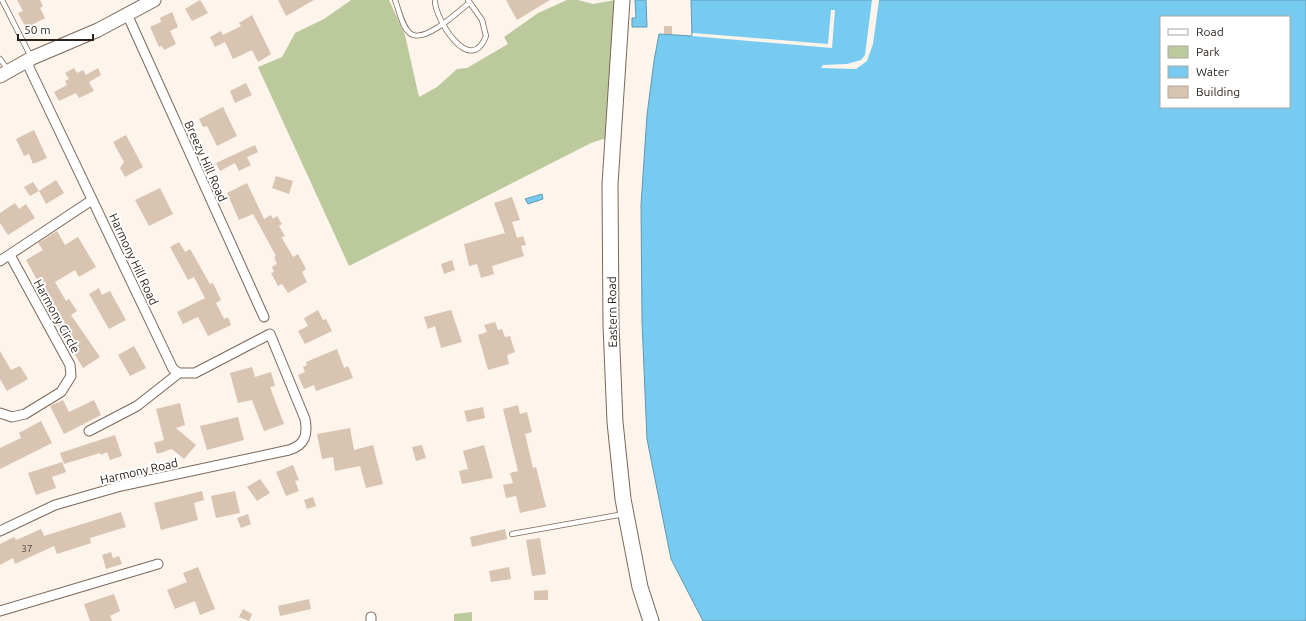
<svg xmlns="http://www.w3.org/2000/svg" width="1306" height="621" font-family="Ubuntu,sans-serif">
<rect width="100%" height="100%" fill="#fdf4ec"/>
<path fill="#bcc99d" d="M351 0H389L405 35 419 97 437 87 457 69 467 68 508 44 504 37 538 13 567 0H578L593 4 615 0 606 138 591 143 349 266 258 67 282 57 295 33 324 19Z
M472 612V621H454V614Z"/>
<path fill="#77cbf1" stroke="#6098b1" fill-rule="evenodd" d="M635 0H646L647 27H632V18H636Z
M691 0H1306V621H703L671 559 647 439 642 322 641 205 647 115 654 61 659 34 692 36ZM1161 17H1289V107H1161Z
M542 194 543 199 528 204 525 199Z"/>
<path fill="#fdf4ec" d="M872 0H879L873 44 867 61 856 69 821 68 823 65 847 64 861 60 865 55Z
M831 10H835L832 48 692 36 693 33 828 44Z"/>
<path fill="#d9c3b1" d="M17 0H40L43 6 40 8 45 18 26 28 18 13 23 11Z
M200 0 208 13 192 21 185 9Z
M278 0H314L286 16Z
M506 0H550L517 20Z
M172 12 178 27 170 31 176 44 164 50 162 46 159 47 150 27 161 22 160 18Z
M252 15 271 54 258 62 252 50 233 59 225 42 215 47 210 37 221 31 223 35 241 26 239 23Z
M664 26H672V34H664Z
M74 68 77 73 83 70 86 75 98 68 101 75 89 82 94 91 79 98 76 93 59 101 54 92 67 85 65 81 69 79 65 73Z
M246 83 252 95 235 103 230 91Z
M223 107 237 136 217 146 207 126 203 127 199 119Z
M34 130 47 158 33 164 29 154 24 156 16 139Z
M126 135 143 167 125 177 120 168 124 162 113 142Z
M255 145 258 152 247 157 251 165 239 171 235 163 220 171 216 163Z
M276 176 293 181 289 194 272 188Z
M56 180 64 193 46 204 39 191Z
M33 182 39 191 30 196 24 187Z
M247 183 264 219 271 215 273 219 277 216 282 224 279 226 285 236 282 237 283 240 293 257 298 254 306 269 302 272 307 282 288 293 282 284 278 286 271 273 274 272 272 267 277 264 274 257 276 256 253 214 239 220 227 193Z
M160 188 173 214 149 226 135 200Z
M512 197 520 220 512 222 517 238 523 236 526 245 521 246 524 256 492 266 494 274 481 278 477 264 469 266 464 244 505 233 494 203Z
M15 203 19 209 26 204 35 218 8 235 0 223V213Z
M57 231 65 245 78 237 96 267 79 277 75 270 55 282 66 301 69 299 77 311 71 315 100 357 83 368 54 320 58 318 26 260 43 250 38 243Z
M179 242 185 252 190 249 210 284 213 283 221 300 216 303 224 319 228 317 231 325 208 336 198 317 183 324 177 312 205 298 194 277 188 280 170 247Z
M452 260 455 270 444 274 441 264Z
M99 288 102 295 110 291 126 320 109 329 89 294Z
M318 310 323 320 326 319 332 331 305 344 298 331 308 326 304 318Z
M451 310 462 342 441 348 435 326 428 329 424 317Z
M495 322 498 330 502 329 505 337 510 336 515 352 507 355 509 364 488 370 478 335 487 332 484 325Z
M134 346 146 368 130 376 118 355Z
M337 349 344 368 348 366 353 378 316 391 314 385 304 389 298 375 305 372 303 367 307 365 306 362Z
M0 351 11 370 20 366 28 379 7 391 0 379Z
M252 367 255 377 271 372 275 386 270 387 284 424 264 431 252 400 238 403 230 373Z
M63 400 69 412 94 400 101 415 64 434 50 406Z
M180 403 185 425 176 428 196 445 184 459 172 449 157 454 154 443 164 440 156 409Z
M518 405 520 414 527 412 532 432 525 434 533 468 536 467 546 507 520 513 516 496 506 498 503 485 513 483 510 473 518 471 503 409Z
M483 407 485 418 467 422 464 411Z
M238 417 244 440 207 450 200 426Z
M41 421 52 443 0 469V448L21 438 19 433Z
M350 428 354 450 373 445 383 484 366 488 360 466 335 471 333 457 322 459 317 434Z
M115 435 122 456 110 460 107 452 101 455 100 453 64 464 60 453Z
M422 445 426 458 416 461 412 447Z
M484 445 493 478 462 484 459 471 468 469 463 451Z
M62 462 66 472 52 477 56 488 36 495 28 473Z
M293 465 299 480 295 481 299 491 286 496 276 472Z
M260 479 270 493 257 501 247 487Z
M202 491 204 500 194 503 198 520 161 530 154 503Z
M235 491 240 513 216 518 211 496Z
M313 497 316 506 307 509 304 500Z
M121 512 126 527 90 538 91 543 57 554 54 546 15 564 13 558 0 565V544L14 537 16 540 21 538 41 529 44 536Z
M248 514 251 524 241 528 237 518Z
M505 529 507 539 472 547 470 537Z
M540 538 546 574 532 576 526 540Z
M111 552 113 558 119 556 122 564 106 569 102 555Z
M198 567 215 609 200 615 195 601 175 609 167 590 187 582 183 573Z
M509 567 511 579 491 582 489 571Z
M548 590V600H534V591Z
M114 594 120 611 110 616 112 621H90L84 604Z
M309 599 311 609 280 616 278 606Z
M243 609 252 614 249 621 239 617Z"/>
<g fill="none" stroke-linecap="round" stroke-linejoin="round">
<g stroke="#7b6757" stroke-width="6">
<path id="service" d="M2 0 31 57
M395 0C399 10 402 28 411 34 425 43 458 12 469 3
M435 0C434 17 470 78 486 36L482 20 468 0
M0 59 8 70
M512 534 624 514"/>
</g>
<g stroke="#7b6757" stroke-width="11">
<path id="minor" d="M127 14 264 317
M0 261 92 200
M0 413 12 417 25 414 61 392 71 376 70 365 10 255
M89 431 137 406 179 373
M0 531 55 505 121 486 289 450C305 445 308 435 305 419L270 334 195 373H179L173 369 26 61
M0 611 158 564
M371 617V621"/>
</g>
<g stroke="#7b6757" stroke-width="15">
<path id="secondary" d="M0 76 32 58 98 30 154 0"/>
</g>
<g stroke="#7b6757" stroke-width="17">
<path id="trunk" d="M622 0 610 184 611 325 615 422 623 499 640 587 651 621"/>
</g>
<use href="#service" stroke="#fff" stroke-width="4.5"/>
<use href="#minor" stroke="#fff" stroke-width="9"/>
<use href="#secondary" stroke="#fff" stroke-width="13"/>
<use href="#trunk" stroke="#fff" stroke-width="15"/>
</g>
<g text-anchor="middle" dominant-baseline="central" stroke-width="4" stroke-linejoin="round" paint-order="stroke">
<g font-size="10" fill="#564a40">
<text x="27" y="548">37</text>
</g>
<g font-size="12" fill="#2b221b" stroke="#fff">
<text transform="translate(206 161) rotate(66)">Breezy Hill Road</text>
<text transform="translate(134 259) rotate(65)">Harmony Hill Road</text>
<text transform="translate(612 312) rotate(-91)">Eastern Road</text>
<text transform="translate(57 316) rotate(61)">Harmony Circle</text>
<text transform="translate(139 471) rotate(-13)">Harmony Road</text>
</g>
</g>
<rect x="1160" y="16" width="130" height="92" fill="#ffffff" stroke="#aaa7a4"/>
<rect x="1168" y="29" width="20" height="6" fill="#ffffff" stroke="#aaa7a4"/>
<text x="1196" y="36" font-size="12" fill="#2b221b">Road</text>
<rect x="1168" y="46" width="20" height="12" fill="#bcc99d" stroke="#aaa7a4"/>
<text x="1196" y="56" font-size="12" fill="#2b221b">Park</text>
<rect x="1168" y="66" width="20" height="12" fill="#77cbf1" stroke="#aaa7a4"/>
<text x="1196" y="76" font-size="12" fill="#2b221b">Water</text>
<rect x="1168" y="86" width="20" height="12" fill="#d9c3b1" stroke="#aaa7a4"/>
<text x="1196" y="96" font-size="12" fill="#2b221b">Building</text>
<path d="M18 34v6h75v-6" fill="none" stroke="#2b221b" stroke-width="2"/>
<text x="24" y="34" font-size="12" fill="#2b221b" stroke="#ffffff" stroke-width="3" paint-order="stroke">50 m</text>
</svg>
